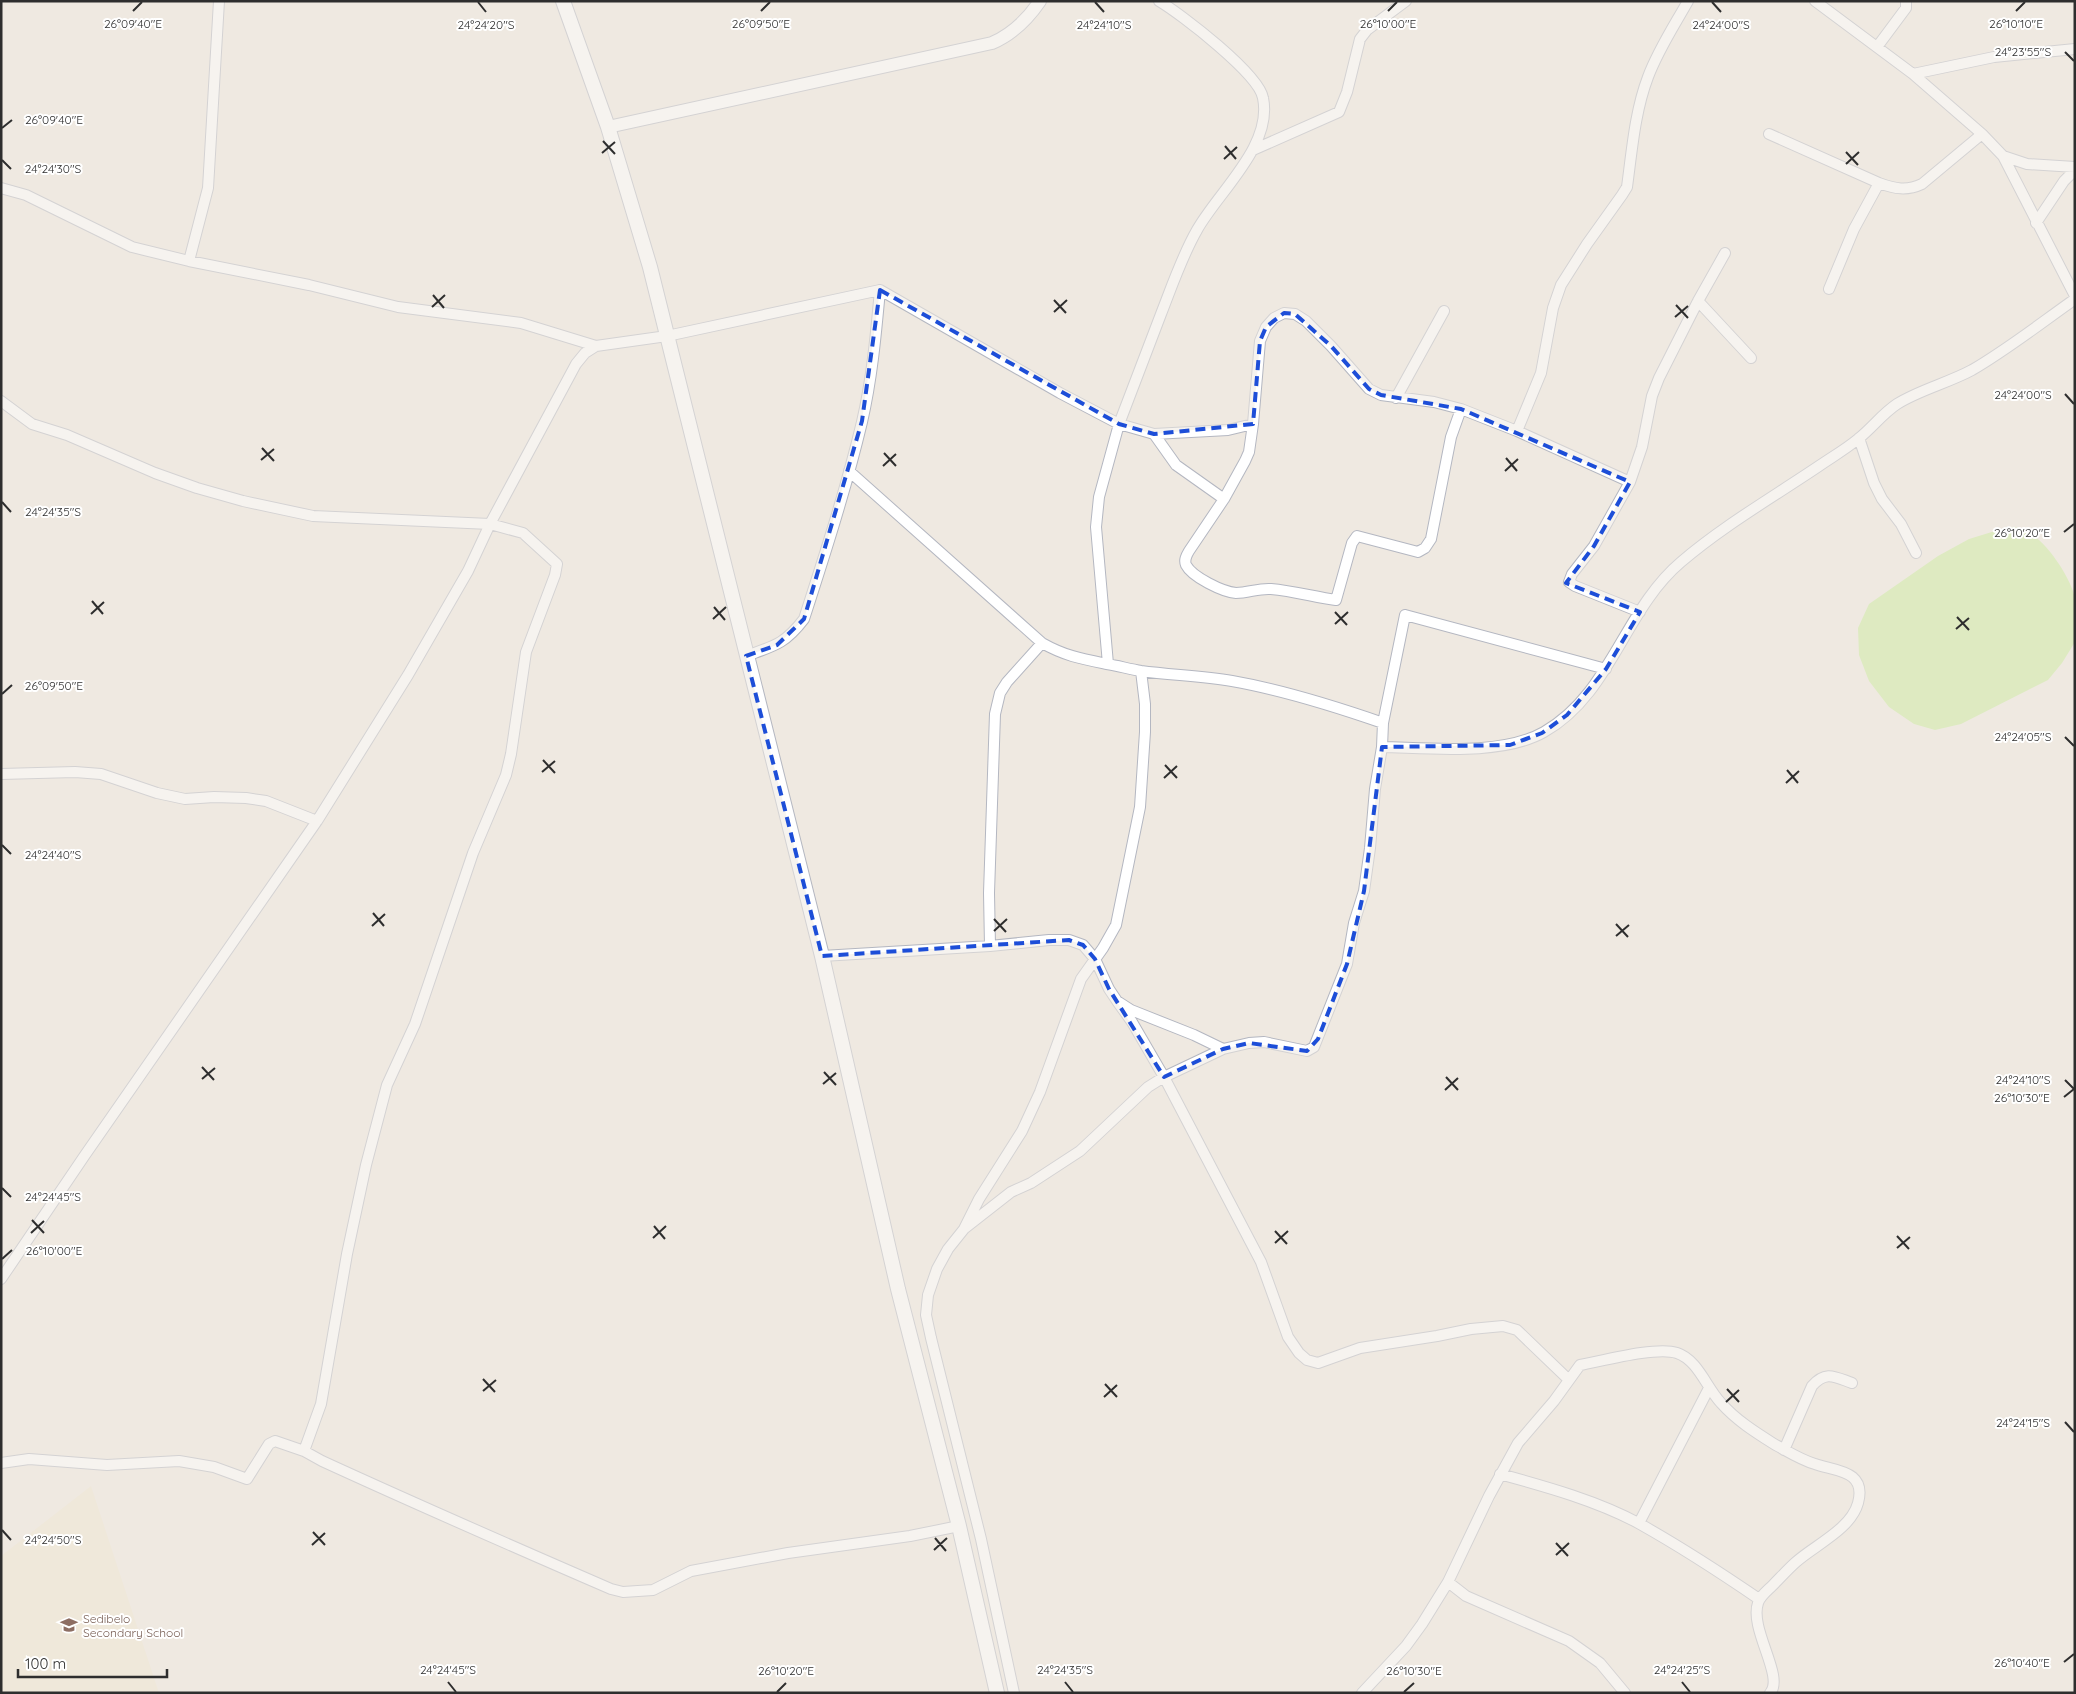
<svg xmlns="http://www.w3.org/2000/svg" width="2076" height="1694" font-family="Quicksand,sans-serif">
<rect width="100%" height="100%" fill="#efe9e1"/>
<path fill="#f0e6d1" d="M91 1486 159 1693H1V1556Z"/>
<path fill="#c9ec9a" d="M2008 527C2012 527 2016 527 2020 528 2043 535 2070 576 2075 598V642L2062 663 2048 680 1961 724 1935 730 1914 724 1889 707 1869 681 1859 655 1858 628 1869 604 1938 556 1969 539Z"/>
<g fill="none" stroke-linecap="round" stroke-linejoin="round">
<g stroke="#b4b7c1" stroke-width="12">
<path id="minor" d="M1159 1C1181 14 1259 74 1263 98 1273 146 1218 192 1197 230 1182 256 1172 286 1161 314 1147 351 1133 387 1119 424L1154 434 1228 430 1253 424 1260 341 1266 327 1274 318 1284 313 1295 314 1306 321 1331 346 1369 389 1381 395 1434 402 1461 409 1517 431 1630 482
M1815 1 1913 74 1982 134 2003 156 2075 296
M1877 47 1906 8V1
M1913 74 1994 57 2075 49
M1769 134 1879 183C1895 189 1907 191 1922 184L1982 134
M1253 150 1339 112 1347 92 1360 39 1367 30 1406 1
M2003 156 2027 164 2075 167
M1 188 26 195 132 247 189 261 309 285 398 307 521 323 596 346
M2036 223 2064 181 2075 170
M189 261 208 188 219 1
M1829 289 1854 229 1879 183
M1698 301 1751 358
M1396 398 1444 311
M1 401 32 424 67 435 155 473 197 488 243 501 313 516 490 524 523 533 557 564 555 575 526 652 511 754 506 775 473 853 415 1024 387 1085 366 1165 347 1254 321 1404 304 1451 275 1441 269 1444 247 1479 214 1467 179 1461 107 1465 29 1459 1 1463
M1253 424 1249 452 1245 461 1224 499 1189 551C1186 556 1184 560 1186 565 1192 577 1223 592 1236 593 1248 593 1259 588 1271 589 1293 591 1315 597 1336 600L1352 543 1357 536 1418 552 1425 548 1431 539 1451 437 1461 409
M1517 431 1541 373 1553 308 1561 285 1587 244 1622 195 1627 187C1632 150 1635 111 1648 77 1658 50 1674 26 1688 1
M1154 434 1176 465 1224 499
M1859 438 1874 483 1882 499 1901 524 1916 553
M849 471 1042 643
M1640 612 1575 586 1569 582 1572 574 1594 546 1630 482 1642 447 1652 396 1659 378 1698 301 1725 253
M746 656C774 646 785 644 804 619 825 554 846 489 862 422 872 379 876 334 880 290
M1383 723 1405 615 1606 669
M1 774 75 772 101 774 157 793 185 799 214 797 246 798 266 801 317 821
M990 946 1049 940H1069L1083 945 1095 959 1109 989 1117 1001 1131 1010 1194 1035 1223 1049
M822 956 990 946 989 893 995 714 1000 693 1007 682 1042 643C1065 656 1082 659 1107 664 1118 666 1130 669 1141 671 1171 675 1202 676 1232 681 1283 690 1334 706 1383 723L1382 747C1429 748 1502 756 1544 732 1611 694 1624 610 1681 562 1723 526 1773 497 1819 466 1832 457 1846 449 1858 439 1872 428 1882 414 1897 404 1919 390 1948 383 1972 370 2008 349 2041 323 2075 299
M1117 1001 1132 1022 1164 1077 1261 1262 1288 1337 1299 1353 1307 1360 1318 1363 1360 1348 1437 1336 1471 1329 1503 1326 1517 1330 1569 1380
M965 1228 1011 1192 1031 1183 1080 1151 1148 1087 1164 1077 1223 1049 1249 1043 1264 1042 1307 1051 1314 1047 1347 964 1354 923 1364 891 1370 848 1375 789 1382 747
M1 1279 85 1155 317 821 408 675 468 571 490 524 576 364 585 353 596 346 667 336 880 290 1060 393 1119 424 1099 497 1096 527 1108 664
M1784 1450 1812 1386C1826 1370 1835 1377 1852 1383
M304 1451 322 1461C418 1505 514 1547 611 1589L623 1592 653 1590 691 1571 788 1553 910 1536 959 1526
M1500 1474C1547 1487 1598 1501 1640 1524 1681 1547 1721 1573 1759 1599
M1639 1523 1709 1388
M1448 1582 1466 1596 1569 1641 1600 1663 1625 1693
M1014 1693 981 1539 931 1338 926 1315 928 1295 937 1269 948 1249 964 1229 979 1199 1022 1131 1040 1092 1081 979 1103 948 1116 925 1140 807 1145 732V704L1141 671
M1362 1693 1406 1646 1422 1624 1448 1582 1489 1496 1518 1443 1554 1401 1580 1365C1602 1361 1657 1346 1677 1353 1698 1360 1706 1387 1721 1403 1736 1420 1755 1432 1774 1444 1787 1451 1801 1460 1815 1464 1835 1471 1867 1470 1858 1503 1851 1529 1815 1545 1796 1562 1788 1569 1780 1578 1772 1586 1767 1591 1760 1596 1758 1603 1749 1629 1785 1677 1770 1693"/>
</g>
<g stroke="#b4b7c1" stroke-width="14">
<path id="tertiary" d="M608 127 992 43C1013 34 1027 20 1040 1"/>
</g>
<g stroke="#b4b7c1" stroke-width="16">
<path id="secondary" d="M563 1 608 127 650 267 822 956 898 1289 959 1526 997 1693"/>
</g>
<use href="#minor" stroke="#fff" stroke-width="10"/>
<use href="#tertiary" stroke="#fff" stroke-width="12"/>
<use href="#secondary" stroke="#fff" stroke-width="14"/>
</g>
<path d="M0 0H2076V1694H0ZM880 290 1119 424 1154 434 1253 424 1260 341 1266 327 1284 313 1295 314 1331 346 1369 389 1381 395 1461 409 1630 482 1594 546 1566 583 1640 612 1606 669 1567 715 1542 733 1510 745 1382 747 1364 891 1347 964 1318 1039 1307 1051 1249 1043 1223 1049 1164 1077 1109 989 1095 959 1083 945 1069 940 822 956 746 656 777 645 804 619 862 421Z" fill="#efe9e1" fill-opacity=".55" fill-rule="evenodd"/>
<path fill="none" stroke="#1d4ed8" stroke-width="4" stroke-dasharray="10 6" stroke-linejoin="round" d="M880 290 1119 424 1154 434 1253 424 1260 341 1266 327 1284 313 1295 314 1331 346 1369 389 1381 395 1461 409 1630 482 1594 546 1566 583 1640 612 1606 669 1567 715 1542 733 1510 745 1382 747 1364 891 1347 964 1318 1039 1307 1051 1249 1043 1223 1049 1164 1077 1109 989 1095 959 1083 945 1069 940 822 956 746 656 777 645 804 619 862 421Z"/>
<path fill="none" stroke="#2e2e2e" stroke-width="2" d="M478 2 486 12M1095 2 1104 12M1712 2 1721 12M133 11 142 2M761 11 770 2M1388 11 1397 2M2016 11 2025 2M2065 52 2074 61M2 128 12 120M603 141 615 154M1225 146 1236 159M1846 152 1858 165M602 153 615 142M1224 159 1237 147M2 160 11 169M1846 164 1859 152M433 295 444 308M1054 300 1066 313M1676 305 1688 318M432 307 445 295M1054 312 1067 300M1675 317 1688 306M2065 394 2074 404M262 448 274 461M884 453 896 466M1506 458 1517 471M261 460 274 449M883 466 896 454M1505 471 1518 459M2 502 11 512M2064 532 2074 524M92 601 103 614M714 607 725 620M1335 612 1347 625M91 614 104 602M1957 617 1969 630M713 619 726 607M1335 624 1348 612M1956 629 1969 618M2 694 12 685M2065 737 2074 746M543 760 555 773M1165 765 1177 778M1787 770 1798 783M542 772 555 761M1164 778 1177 766M1786 783 1799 771M2 845 11 854M373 913 384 926M994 919 1006 932M1616 924 1628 937M372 926 385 914M994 931 1007 919M1616 936 1629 925M202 1067 214 1080M824 1072 836 1085M1446 1077 1458 1090M202 1079 215 1068M2065 1080 2074 1089M823 1084 836 1073M1445 1090 1458 1078M2064 1097 2074 1089M2 1188 11 1197M32 1220 44 1233M654 1226 665 1239M1275 1231 1287 1244M31 1233 44 1221M1897 1236 1909 1249M653 1238 666 1226M1275 1243 1288 1231M1897 1248 1910 1237M2 1259 12 1250M483 1379 495 1392M1105 1384 1117 1397M1727 1389 1739 1402M483 1391 496 1380M1104 1397 1117 1385M1726 1402 1739 1390M2065 1422 2074 1432M2 1530 11 1540M313 1532 325 1545M935 1538 946 1551M1556 1543 1568 1556M312 1545 325 1533M934 1550 947 1538M1556 1555 1569 1543M2064 1662 2074 1654M448 1682 456 1692M1065 1682 1073 1692M1682 1682 1690 1692M777 1692 786 1683M1404 1692 1414 1683"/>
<defs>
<g id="school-bare" transform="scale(1.35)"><path d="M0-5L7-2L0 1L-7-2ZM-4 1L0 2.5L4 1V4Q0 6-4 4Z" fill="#8d6e63" stroke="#fff" stroke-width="2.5" paint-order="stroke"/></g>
</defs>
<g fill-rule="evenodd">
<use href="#school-bare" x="69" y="1625"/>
</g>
<g text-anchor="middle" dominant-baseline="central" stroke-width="4" stroke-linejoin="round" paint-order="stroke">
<g font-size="12" fill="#785e54" stroke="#fff" text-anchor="start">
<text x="83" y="1618">Sedibelo<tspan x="83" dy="14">Secondary School</tspan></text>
</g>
</g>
<g font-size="12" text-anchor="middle" fill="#2e2e2e" stroke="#fff" stroke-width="4" stroke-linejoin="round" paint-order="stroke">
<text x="761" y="28">26°09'50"E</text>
<text x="133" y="28">26°09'40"E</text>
<text x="1388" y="28">26°10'00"E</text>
<text x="2016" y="28">26°10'10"E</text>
<text x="486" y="29">24°24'20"S</text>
<text x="1104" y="29">24°24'10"S</text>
<text x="1721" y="29">24°24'00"S</text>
<text x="2023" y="56">24°23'55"S</text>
<text x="54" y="124">26°09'40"E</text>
<text x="53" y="173">24°24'30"S</text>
<text x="2023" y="399">24°24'00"S</text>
<text x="53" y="516">24°24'35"S</text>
<text x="2022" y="537">26°10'20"E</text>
<text x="54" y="690">26°09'50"E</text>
<text x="2023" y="741">24°24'05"S</text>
<text x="53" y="859">24°24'40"S</text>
<text x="2023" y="1084">24°24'10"S</text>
<text x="2022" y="1102">26°10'30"E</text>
<text x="53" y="1201">24°24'45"S</text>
<text x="54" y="1255">26°10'00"E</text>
<text x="2023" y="1427">24°24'15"S</text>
<text x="53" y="1544">24°24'50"S</text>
<text x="2022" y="1667">26°10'40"E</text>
<text x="448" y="1674">24°24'45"S</text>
<text x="1065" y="1674">24°24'35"S</text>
<text x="1682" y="1674">24°24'25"S</text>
<text x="786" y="1675">26°10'20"E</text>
<text x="1414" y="1675">26°10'30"E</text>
</g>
<rect width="2076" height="1694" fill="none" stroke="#2e2e2e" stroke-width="5"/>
<path d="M18 1669v8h149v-8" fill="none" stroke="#2e2e2e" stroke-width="2.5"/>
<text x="25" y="1669" font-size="15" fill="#2e2e2e" stroke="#ffffff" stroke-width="4" paint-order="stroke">100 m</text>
</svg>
